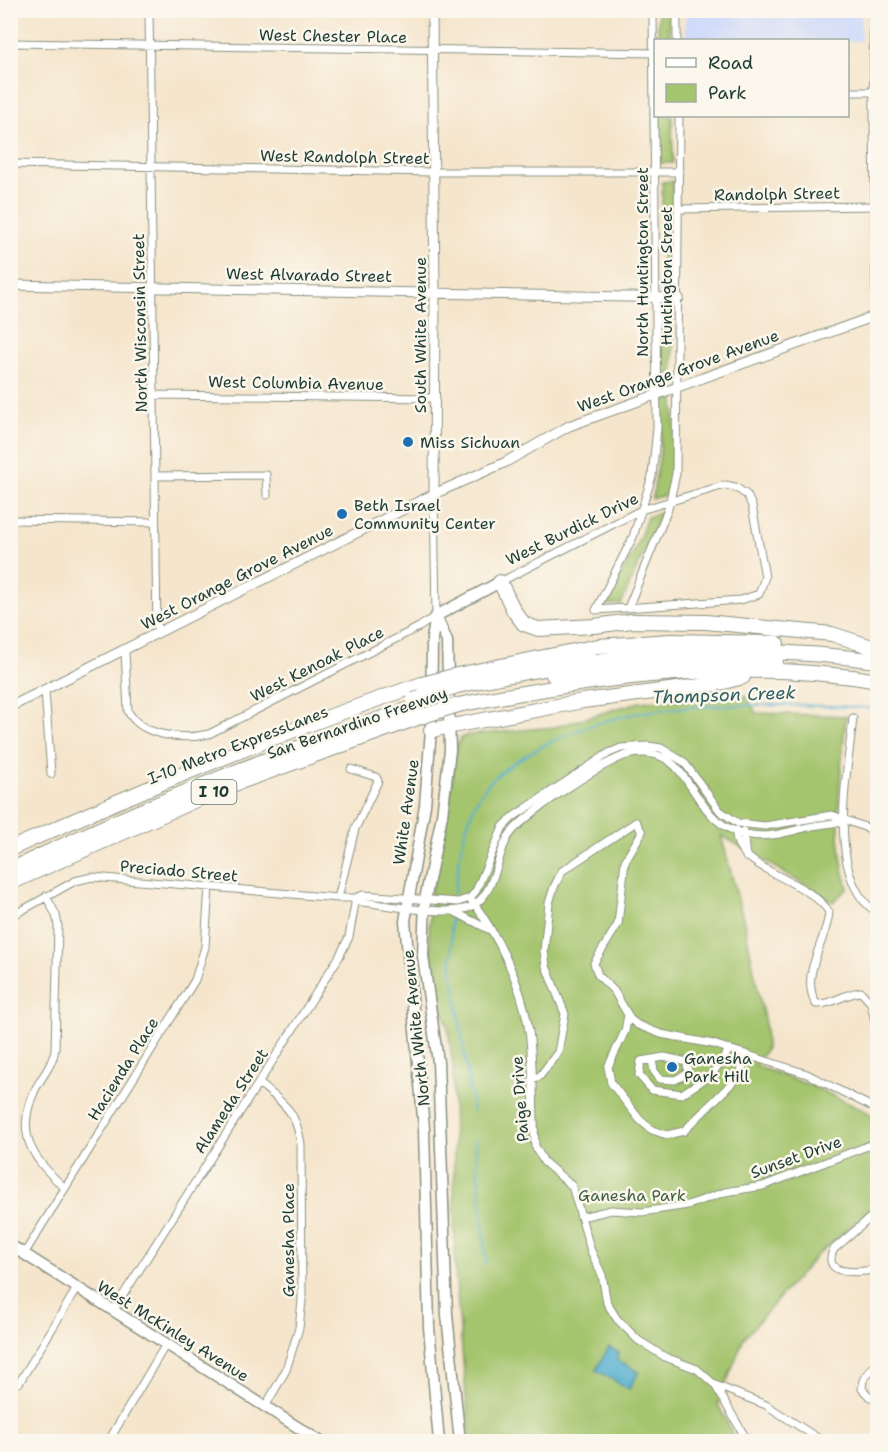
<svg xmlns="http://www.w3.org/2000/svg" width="888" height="1452" font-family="'Shantell Sans',sans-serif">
<rect width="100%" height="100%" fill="#fbf7ec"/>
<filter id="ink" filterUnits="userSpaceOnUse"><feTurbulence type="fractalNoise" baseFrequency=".0167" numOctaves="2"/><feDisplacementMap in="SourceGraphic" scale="12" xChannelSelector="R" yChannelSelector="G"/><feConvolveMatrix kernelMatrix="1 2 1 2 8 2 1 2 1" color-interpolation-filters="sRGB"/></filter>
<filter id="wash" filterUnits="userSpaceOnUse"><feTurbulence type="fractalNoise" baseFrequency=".008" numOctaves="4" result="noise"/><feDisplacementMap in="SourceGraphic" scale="24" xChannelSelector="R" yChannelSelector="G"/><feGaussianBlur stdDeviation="1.35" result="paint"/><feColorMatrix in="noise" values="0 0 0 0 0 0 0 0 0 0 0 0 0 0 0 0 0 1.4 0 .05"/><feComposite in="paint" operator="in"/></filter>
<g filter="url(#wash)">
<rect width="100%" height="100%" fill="#f5e5cc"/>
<path fill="#cfdafa" d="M685 11H861V41L686 40Z"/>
<path fill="#a4c46d" stroke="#628050" stroke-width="1.5" d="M658 11H669L670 40H658Z
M659 116H672L673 163H660Z
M673 181V289L662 290V182Z
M661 306H673V373L661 377Z
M674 398C675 430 676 463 666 495L652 499 660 453 662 402Z
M661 513 621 604 605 605 637 545 647 517Z
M724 696H747L756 713 846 716C841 773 831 832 848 888L833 902 721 835 745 926 765 1024 766 1048 756 1066 812 1086 878 1117 877 1205 817 1255 744 1338 718 1404 736 1441H470L455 1271 453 1068 448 1027 432 975 429 934 431 890 449 802 457 745 461 738 468 735 555 727 639 702Z"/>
<path fill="#51aed0" stroke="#387682" stroke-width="1.5" d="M609 1347 619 1353 616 1359 639 1372 629 1389 596 1370Z"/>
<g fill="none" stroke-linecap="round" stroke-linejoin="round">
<path stroke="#51aed0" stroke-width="2" d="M454 893C460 860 463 820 482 792 495 773 518 759 539 748 614 708 676 706 759 705 799 705 838 705 878 709
M451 919 452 969 473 1111
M475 1139 486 1263"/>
</g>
</g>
<g filter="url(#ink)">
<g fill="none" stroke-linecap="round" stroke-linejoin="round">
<g stroke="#8a9180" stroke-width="9">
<path id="minor" d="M149 10 157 634
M677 10V40
M10 43 656 53
M848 92H878
M10 164 433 172H679
M679 209 875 206
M155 395 436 398
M155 476 266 475 267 495
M10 520 155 522
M500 582 641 510 725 485 735 487 747 495 752 506 765 577 759 594 741 600 596 610
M628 608 668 509 676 474 679 116
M596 610 633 537 652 476 657 428 653 10
M125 651 128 711C141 737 184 740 209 734L419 627 436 616 434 494
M45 690 51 774
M853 718C848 771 824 881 878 913
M736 830C731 869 808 878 829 912 827 942 799 974 816 1004 833 1005 844 993 861 992L871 1003 878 1035
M743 831 746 857
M46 896 56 915 58 926 55 1049C53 1065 42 1076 35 1090 15 1133 31 1158 64 1187
M338 898 355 829 378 781 376 777 351 769
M356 898 362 902C387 905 449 917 470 907 496 895 495 859 508 837 519 818 604 761 627 755 697 738 684 827 751 835 769 838 787 832 804 828 818 824 831 825 844 820
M470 898C498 935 522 985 529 1031 534 1069 533 1109 535 1146L544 1162 572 1186 591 1251 602 1275 607 1303 617 1319 638 1340 665 1357 697 1369 715 1385 748 1442
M455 912 490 930
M10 917 75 881 92 877 338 898H356L363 895 458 902 470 898 476 891 503 827 513 817 609 753 621 748 648 746 661 748 684 762 720 811 738 823 765 826 832 815 878 832
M628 1015 625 1031 608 1067 611 1083 640 1120 652 1130 667 1135 684 1131 740 1075 746 1054
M652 1060 654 1071 660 1079 675 1080 688 1073 687 1062 664 1057 641 1061 639 1075 652 1090 682 1094 712 1074 730 1049
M532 1079 540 1076 558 1052 565 1014 546 966 544 951 549 903 554 887 562 871 636 822 642 832 625 861 618 924 594 963 598 975 614 991 631 1020 638 1025 661 1034 713 1044 807 1074 878 1110
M259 1083C284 1104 296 1110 301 1144L302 1301 299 1328 286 1370 265 1407
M878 1211 834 1249C819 1278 863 1272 878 1269
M581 1217 611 1210 642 1212 688 1205 725 1192 763 1186 878 1142
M24 1254 195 980 205 947 209 886
M113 1311 339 957 349 937 356 898
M878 1361 863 1380 862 1389 870 1397 878 1398
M19 1383 77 1288
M715 1385 766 1405 824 1442
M108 1442 166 1344"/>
</g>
<g stroke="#8a9180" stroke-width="11">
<path id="tertiary" d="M432 10 435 292 434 494
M874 10 877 315
M10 285 679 298
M10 707 434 494 504 463 569 426 878 315"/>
</g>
<g stroke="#8a9180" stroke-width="13">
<path id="secondary" d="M436 616 447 641 450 750 442 815 425 900 423 956 438 1062 447 1315 460 1442
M436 616 432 639 431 730 425 805 405 921 424 1128 429 1327 439 1442
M436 616 500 582
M10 1245 321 1442"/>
</g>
<g stroke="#8a9180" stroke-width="16">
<path id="motorway" d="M500 582 514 611 524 624 538 629 594 626 632 621 706 622 832 634 878 649
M457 675 598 646 670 641 777 643
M553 675 679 662 776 661
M457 686C601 654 730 641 878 661
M458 705C594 678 738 657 878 681
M431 730 583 701 716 684 743 677
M10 849C147 787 280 732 422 684
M10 870C145 806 281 750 423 705
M10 883 218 790 423 716"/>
</g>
<use href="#minor" stroke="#fff" stroke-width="7"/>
<use href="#tertiary" stroke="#fff" stroke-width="9"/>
<use href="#secondary" stroke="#fff" stroke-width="10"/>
<use href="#motorway" stroke="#fff" stroke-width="14"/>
<g stroke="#8a9180" stroke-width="16" stroke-linecap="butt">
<path id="motorway-bridge" d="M422 684 457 675
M414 700 457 686
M423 716 458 705"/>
</g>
<use href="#motorway-bridge" stroke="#fff" stroke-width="14"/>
</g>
</g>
<g fill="#1f6fb2" stroke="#fbf7ec" stroke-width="2">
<circle cx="408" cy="442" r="6"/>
<circle cx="342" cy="514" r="6"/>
<circle cx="672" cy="1067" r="6"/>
</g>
<g text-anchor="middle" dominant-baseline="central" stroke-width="5" stroke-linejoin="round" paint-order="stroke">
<rect fill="#fbf7ec" stroke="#61756b" stroke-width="1.5" x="191.5" y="780" width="45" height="24" rx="4.5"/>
<g font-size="15" font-weight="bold" fill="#1f3d34">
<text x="214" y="792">I 10</text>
</g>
<g font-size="16" fill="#1f3d34" stroke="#fbf7ec">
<text transform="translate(333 36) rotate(1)">West Chester Place</text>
<text transform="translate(345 157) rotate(1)">West Randolph Street</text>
<text transform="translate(777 194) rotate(-1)">Randolph Street</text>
<text transform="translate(642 262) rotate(-90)">North Huntington Street</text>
<text transform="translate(309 275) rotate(1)">West Alvarado Street</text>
<text transform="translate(666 276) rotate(-90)">Huntington Street</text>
<text transform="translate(140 323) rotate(-91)">North Wisconsin Street</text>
<text transform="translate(420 335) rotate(-90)">South White Avenue</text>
<text transform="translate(678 371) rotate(-20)">West Orange Grove Avenue</text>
<text transform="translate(296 383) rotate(1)">West Columbia Avenue</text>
<text transform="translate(572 529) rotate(-26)">West Burdick Drive</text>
<text transform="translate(237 577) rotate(-27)">West Orange Grove Avenue</text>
<text transform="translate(317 664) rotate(-27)">West Kenoak Place</text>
<text transform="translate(357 723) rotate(-19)">San Bernardino Freeway</text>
<text transform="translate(238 745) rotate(-21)">I-10 Metro ExpressLanes</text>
<text transform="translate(406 812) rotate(-82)">White Avenue</text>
<text transform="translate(179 871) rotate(5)">Preciado Street</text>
<text transform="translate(416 1028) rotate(-96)">North White Avenue</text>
<text transform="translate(123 1069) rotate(-58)">Hacienda Place</text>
<text transform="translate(520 1099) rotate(-94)">Paige Drive</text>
<text transform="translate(231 1101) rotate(-57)">Alameda Street</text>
<text transform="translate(796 1157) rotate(-20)">Sunset Drive</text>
<text transform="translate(288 1240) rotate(-90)">Ganesha Place</text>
<text transform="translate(173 1331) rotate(32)">West McKinley Avenue</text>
</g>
<g font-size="16" fill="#1f3d34" stroke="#fbf7ec" text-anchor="start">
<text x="420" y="442">Miss Sichuan</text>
<text x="354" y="505">Beth Israel<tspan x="354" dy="18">Community Center</tspan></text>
<text x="684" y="1058">Ganesha<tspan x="684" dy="18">Park Hill</tspan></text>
</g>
<g font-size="16" fill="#405f42" stroke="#fbf7ec">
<text x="632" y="1195">Ganesha Park</text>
</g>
<g font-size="18" font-style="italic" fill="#2e5f63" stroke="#fbf7ec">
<text transform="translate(724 695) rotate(-2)">Thompson Creek</text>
</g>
</g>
<rect width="888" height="1452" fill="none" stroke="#fbf7ec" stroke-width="36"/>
<rect x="654" y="39" width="195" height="78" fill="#fbf7ec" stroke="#a3ada2" stroke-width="1.5"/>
<rect x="666" y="58" width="30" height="9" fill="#ffffff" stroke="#a3ada2" stroke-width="1.5"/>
<text x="708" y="69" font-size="18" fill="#1f3d34">Road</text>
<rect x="666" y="84" width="30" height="18" fill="#a4c46d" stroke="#a3ada2" stroke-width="1.5"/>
<text x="708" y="99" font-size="18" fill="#1f3d34">Park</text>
</svg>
